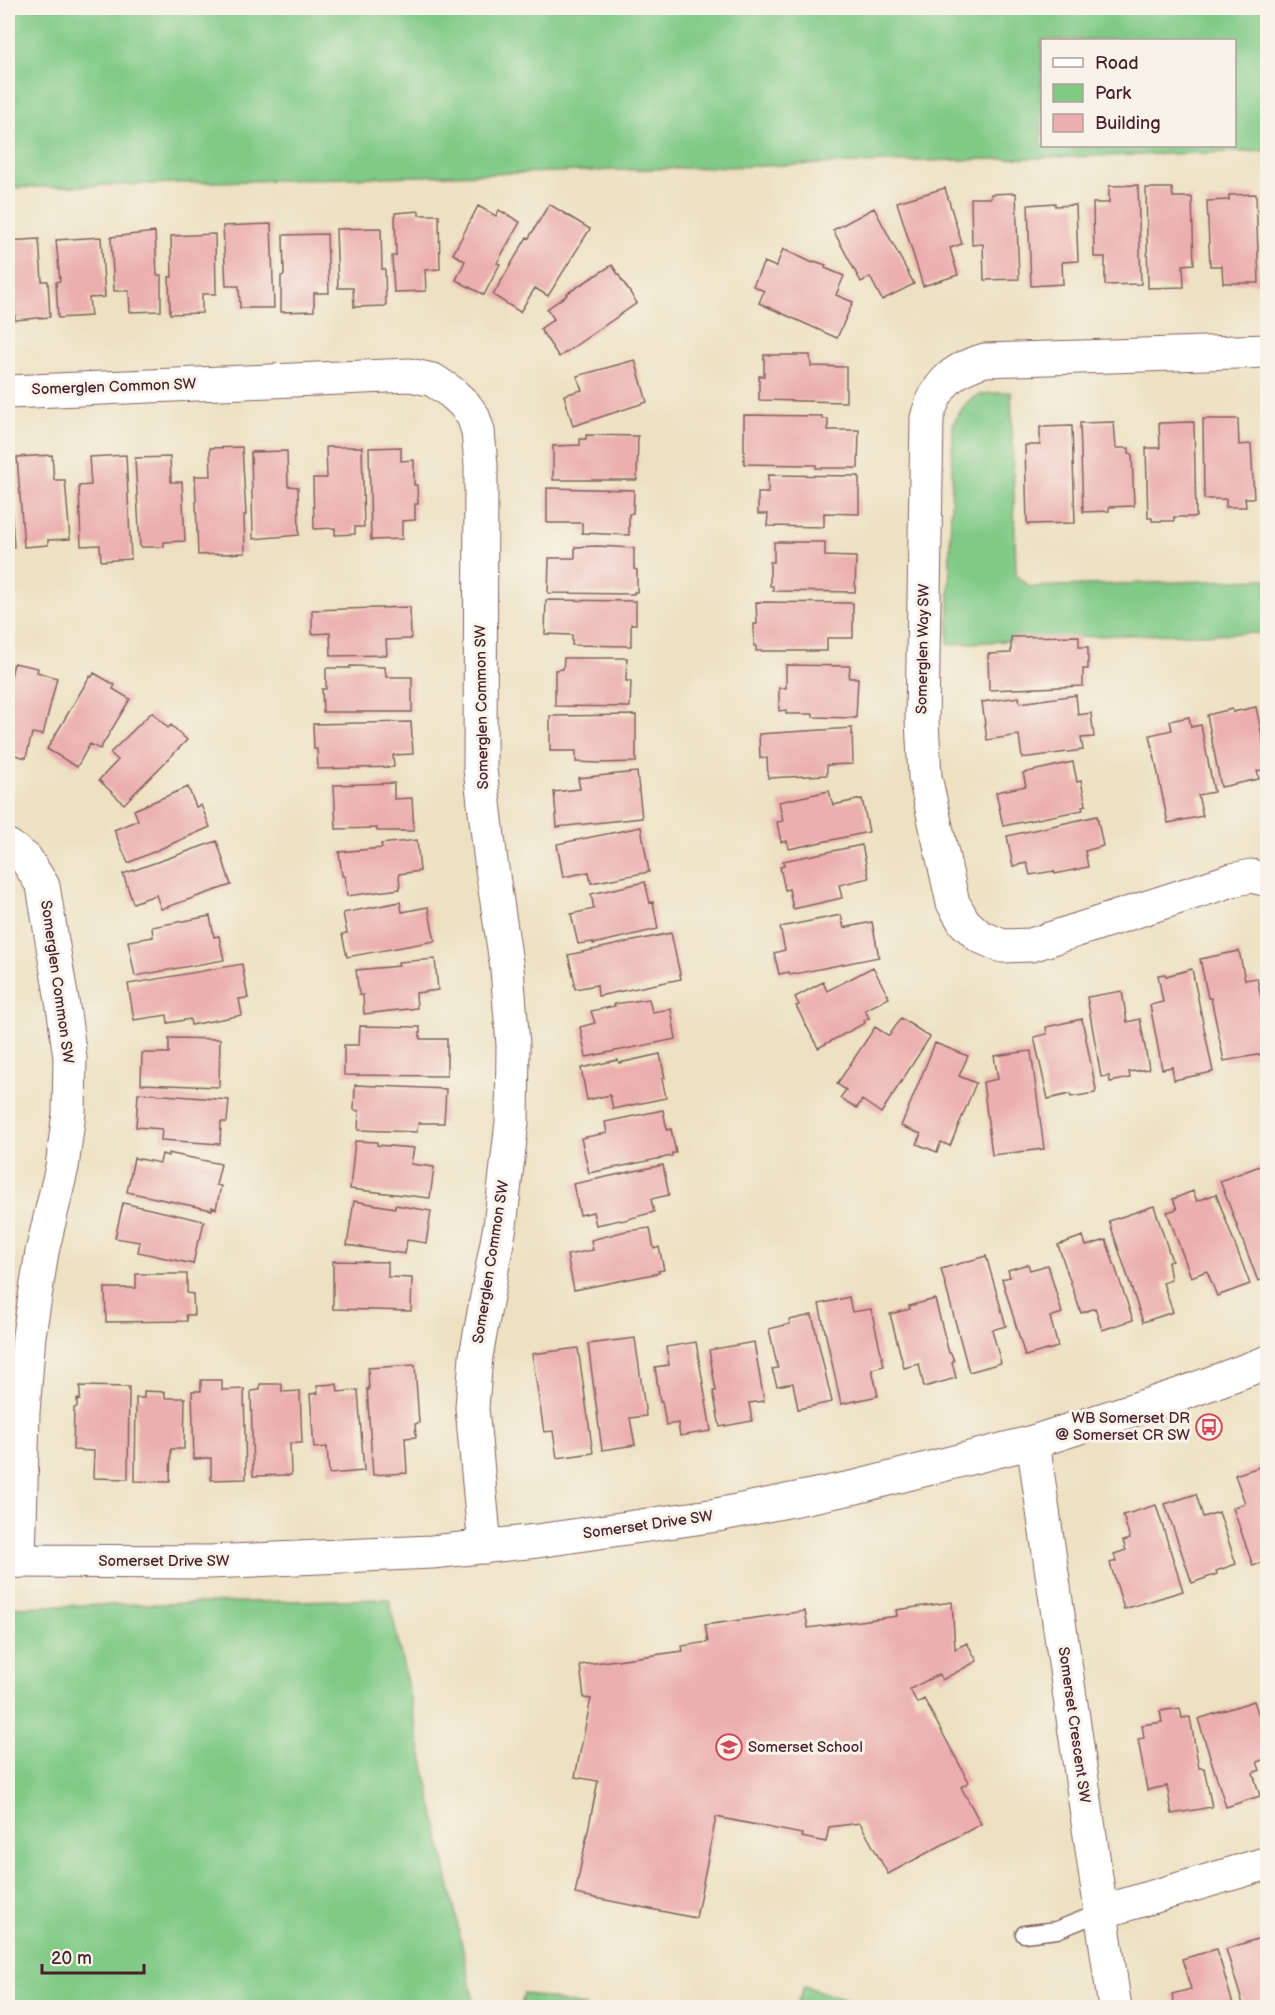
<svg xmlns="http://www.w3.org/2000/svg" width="1275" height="2015" font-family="'Balsamiq Sans',sans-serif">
<rect width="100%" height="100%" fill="#f7f3e8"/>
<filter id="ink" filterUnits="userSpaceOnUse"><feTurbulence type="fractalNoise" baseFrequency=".0167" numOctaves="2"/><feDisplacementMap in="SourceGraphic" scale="12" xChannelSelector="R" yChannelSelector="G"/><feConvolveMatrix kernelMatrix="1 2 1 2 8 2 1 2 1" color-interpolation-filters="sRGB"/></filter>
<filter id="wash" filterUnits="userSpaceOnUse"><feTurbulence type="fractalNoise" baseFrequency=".008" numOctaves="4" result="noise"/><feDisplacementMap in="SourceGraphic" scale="24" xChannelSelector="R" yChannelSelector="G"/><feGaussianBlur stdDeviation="1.35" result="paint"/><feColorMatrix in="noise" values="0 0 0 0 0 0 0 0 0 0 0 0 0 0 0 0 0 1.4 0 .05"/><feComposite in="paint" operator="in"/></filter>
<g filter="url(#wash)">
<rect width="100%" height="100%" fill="#ede1c2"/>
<path fill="#80ca86" stroke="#657458" stroke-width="1.5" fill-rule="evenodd" d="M8 8H1267V151L8 188ZM1042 40H1234V146H1042Z
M1011 392 1016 575 1030 587 1267 579V633L1118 635 948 644 953 425C969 392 977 394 1011 392Z
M389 1599 475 2007H8V1607Z
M804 1986 866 2007H796Z
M524 1993 587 2007H521Z"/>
<g id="blocks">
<path fill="#ebafae" d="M1138 185 1141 284 1105 285V257H1094L1093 203H1109V186Z
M945 188 962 244 950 248 958 275 923 286 897 202Z
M1146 188H1172L1173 197H1192L1194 264 1183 265 1184 287 1148 288Z
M1016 193 1019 279 984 280 983 244 972 245 971 198H991V194Z
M1256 194 1259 283H1223L1222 266H1210L1207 201 1229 200V195Z
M1264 196H1268V270H1266Z
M1055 203V206L1076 205 1078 261 1062 262 1063 284 1031 286 1028 205Z
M549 204 590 229 548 296 535 288 520 312 493 295 527 237 529 238Z
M478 206 496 216 499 210 520 222 497 263 500 264 484 295 456 280 465 261 453 254Z
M874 208 914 284 882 300 870 277 861 282 833 230Z
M419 211V215H439L440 269 425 270 426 291 394 292 392 256H396L395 213Z
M271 224 274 308H240L239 286H226L223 226Z
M381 228 382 269H385L386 306 354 307 353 288H338L336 229Z
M155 232 157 275H161V311L130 312 129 291H114L111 237Z
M215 234 216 294H202V313L170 314 169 277H172L171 236Z
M327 234 329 293H314V311L281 312V276L284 275 283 235Z
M101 237 105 297 89 298 91 316 58 318 56 282 60 281 56 240Z
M39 239 42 281H48L50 317 15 320 13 300H8V241Z
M783 249 813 263 814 261 826 265 825 268 844 276 836 295 853 302 837 338 759 303 764 291 753 286 764 262 776 267Z
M612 265 637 303 559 357 540 329 554 319 547 309 567 295 566 294Z
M764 355H810L811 366 846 367V402L759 400V376H764Z
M635 360 647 402 573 426 564 395 582 390 577 376Z
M744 415 822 416V419H828V430H859L858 468H816V465L744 464Z
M1203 419H1238L1239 445 1251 444 1254 498H1245L1246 507H1226V499H1204Z
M1114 422 1116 448H1129V453L1132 454 1134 506 1109 507V511L1083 512 1080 423Z
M1194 422 1196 517H1174V521H1152V518H1148L1146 448H1160L1159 423Z
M1072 426 1075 523 1027 524 1025 445H1040V427Z
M586 435 638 436 637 480H553V446L580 445V439H586Z
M242 447 246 515H244L245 553 198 555 195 476H211L210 448Z
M326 447H362L364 527H355V534L335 535V528L314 529 313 478H327Z
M401 447V461L414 460V485H417L418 504H415V520L402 521V539L371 540 369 448Z
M287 451 288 486 298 487 299 535 253 539 251 452Z
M52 455 54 480H65L70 539 48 540V545L24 547 17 457Z
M126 455 131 559 101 561 100 545 81 546 79 486 91 485 89 457Z
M170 457 171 482H182L185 541 164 542V547H140L135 458Z
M768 475 859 476V514L824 513V527L767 526 768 514H758V493H768Z
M8 478H9L14 547H8Z
M547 488 634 490 633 513 629 514V535L582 533V523H547Z
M774 542H825V556L856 557 855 592 773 591V586H770V562H774Z
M597 546 634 548V569L637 570V592H634V594L548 593 549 558H575V547Z
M546 600 636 601V624H631V646L572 645V635L545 634Z
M756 602 853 603V638H827V651H756V646H754V624H757Z
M410 607 411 639 386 640 387 655 331 656 330 633 312 634V610Z
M1079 636V647H1088V669H1083V686L989 690 988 654 1011 653V637Z
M564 658H627L626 681H631L630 707 555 706V670L563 669Z
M14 663 38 668 37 672 57 678 43 735 32 733 26 758 8 753V689Z
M786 665 850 666 849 678H858L856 718 813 717V714H786V710L779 711V688H786Z
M350 666 385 667 386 677H412V712H323L322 689H326V668H350Z
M94 673 115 685 113 689 130 699 100 749 90 744 77 767 47 749 90 676 92 677Z
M1076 695 1078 715 1091 713 1094 737 1081 738 1083 750 1022 758 1019 735 987 740 982 702 1019 697 1020 703Z
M1256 707 1268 764 1267 769 1257 771 1259 779 1221 787 1207 715 1232 709 1233 712Z
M152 712 168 728 171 725 187 740 124 804 99 780 118 760 110 753Z
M636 715V762L599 763 576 762V751H550V716Z
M1189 717 1191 727 1201 725 1214 792 1198 795 1203 816 1168 823 1150 735 1172 730 1170 721Z
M411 722 413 754 393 755 394 767 318 769 317 749H314L313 724Z
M852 728 853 764 827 765V775L768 778 767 758H760L759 734Z
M1073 762 1077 782 1081 781 1086 805 1082 806 1083 810 1003 826 996 792 1026 786 1023 773Z
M637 772 642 818 557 827 554 792 580 789 578 778Z
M394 783V799L412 798 414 831H377V828L336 829 334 785Z
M188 787 196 807 201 805 210 827 128 863 114 830 138 820 134 810Z
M829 791 833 805 862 799 869 832 789 849 787 841 781 842 777 822 783 821 779 802Z
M1097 816 1103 846 1085 851 1088 867 1055 874 1054 871 1030 875 1027 863 1013 866 1007 836Z
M641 827 649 872 591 883 589 872 563 877 557 844Z
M417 840 420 871 399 874 400 889 347 896 345 876H342L339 852 382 848 381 844Z
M217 841 231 885 161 909 156 895 133 903 123 874Z
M862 845 869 878 839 885 842 898 793 909 789 889 785 890 780 867 784 866 783 861Z
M645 882 650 903 653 902 658 929 593 944V942L578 944 571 914 594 909 591 894Z
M400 902 402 912 428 907 435 941 347 957 342 934 347 933 343 913Z
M841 915 844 928 872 922 879 957 790 975 789 972 779 974 774 953 785 950 780 927Z
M210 916 214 937 219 936 224 960 135 976 128 941 153 937 152 927Z
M671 933 681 979 598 996 597 985 575 989 574 984 575 983 568 955Z
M1239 951 1245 980 1257 978 1268 1032V1053L1224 1061 1211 998H1208L1200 959Z
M435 959 438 990 416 993 417 1008 364 1014 363 995H359L356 970 399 966 398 962Z
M242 964 248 998 239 999 242 1015 191 1025 190 1019 168 1023 167 1015 134 1020 128 984Z
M873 967 889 998 865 1010 869 1018 864 1020 865 1023 818 1048 796 1006 799 1005 795 997 823 982 827 991Z
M1192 969 1213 1072 1174 1080 1172 1067 1162 1069 1150 1005 1163 1002 1158 975 1165 974 1166 976Z
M1122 991 1127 1022 1140 1019 1149 1069 1129 1072 1130 1078 1110 1082 1109 1076 1101 1077 1087 997Z
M649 999 652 1012 671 1009 676 1039 586 1057 580 1027 595 1023 591 1011 615 1006 614 1004Z
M901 1018 930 1037 881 1113 862 1100 857 1108 840 1098 846 1090 837 1084 875 1027 889 1036Z
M1082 1019 1096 1089 1095 1093 1071 1097 1070 1094 1048 1099 1034 1037 1047 1034 1046 1027Z
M360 1026 420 1027V1039H447V1076L344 1075V1045H359Z
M169 1038 220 1039 219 1087 141 1084 142 1053H169Z
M935 1043 968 1056 959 1076 976 1083 950 1146 941 1142 937 1152 917 1144 921 1134 901 1126Z
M1031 1051 1044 1149 992 1155 983 1082 998 1079 994 1056Z
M660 1054 665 1078 662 1079 666 1098 613 1109 610 1095 587 1100 581 1068 618 1060 619 1063Z
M355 1085 446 1089 444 1123H418L417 1132 358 1130 359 1111 354 1110Z
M138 1093 229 1100 227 1122H221L220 1144 161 1140 162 1129 136 1127Z
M663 1110 667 1130 671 1129 676 1153H672V1156L589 1173 581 1138 607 1133 605 1122Z
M355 1141 377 1142V1145L414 1148 411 1164 434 1167 430 1198 350 1189Z
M168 1153 221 1164 216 1185 221 1186 216 1209 212 1207V1210L127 1192 134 1158 160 1163 162 1154 168 1156Z
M1265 1164 1268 1172V1278L1258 1281 1220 1181Z
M663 1165 669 1195 651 1199 654 1212 621 1221 620 1220 596 1225 593 1212 580 1215 573 1184Z
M1193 1191 1197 1201 1216 1194 1250 1284 1217 1296 1207 1271 1191 1277 1167 1212 1177 1209 1173 1199Z
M354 1201 395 1208V1205L431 1211 426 1243 407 1240 405 1254 347 1245Z
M123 1203 204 1221 200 1240H198L193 1264 138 1252 140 1242 115 1238Z
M1154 1206 1172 1261 1168 1262 1171 1280 1163 1283 1173 1312 1143 1322 1109 1221Z
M650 1228 654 1249 659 1247 664 1270 658 1271 659 1273 574 1290 567 1255 593 1250 591 1240 626 1231Z
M1083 1236 1086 1246 1106 1240 1133 1320 1102 1330 1095 1308 1081 1313 1058 1245Z
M986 1256 1006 1326 992 1330 1001 1363 969 1372 941 1269Z
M333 1261 388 1262V1277L412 1278 411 1311 333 1309Z
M1028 1264 1030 1270 1048 1265 1062 1313 1050 1317 1058 1347 1025 1356 1002 1279 1010 1277 1008 1270Z
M136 1274H187V1293L193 1294 194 1315H186L187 1321 106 1322 105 1288H136Z
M849 1297 852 1312 871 1309 884 1366 872 1369 878 1396 841 1404 819 1304Z
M935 1299 949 1353H951L954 1361 952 1362 956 1378 924 1387 919 1364 904 1368 890 1314 910 1309 909 1306Z
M812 1315 832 1402 798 1409 793 1383 777 1386 772 1369 778 1368 777 1365 769 1329 790 1324 789 1320Z
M635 1338 646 1416 630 1418 635 1445 602 1450 588 1344Z
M696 1342 711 1431 680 1436 678 1423 666 1425 662 1401 660 1402 655 1367 669 1365 666 1347Z
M754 1342 764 1401 749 1403 752 1421 720 1427 713 1391H716L709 1350Z
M578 1348 593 1453 557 1458 553 1431 544 1432 532 1354Z
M415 1365 419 1423 415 1424 416 1437 405 1438 407 1473 373 1475 367 1389 369 1390 368 1368Z
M201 1380H222V1390L244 1389 246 1479 211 1480V1458L194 1459 192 1391H201Z
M260 1384H282V1392L300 1391 302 1443H290L291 1475 253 1476 251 1391 260 1390Z
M337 1384 338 1392 358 1390 364 1471 329 1474 327 1447 314 1448 310 1394 318 1393 317 1385Z
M80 1386 129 1387 128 1479 93 1478 94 1451 73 1450 74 1408 77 1407V1399L80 1400Z
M144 1391 165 1392V1398H185L184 1449H171L170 1482 135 1481 136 1398H144Z
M1268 1464V1560L1253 1566 1233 1508 1245 1503 1235 1475Z
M1196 1494 1203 1517 1219 1512 1236 1564 1216 1571 1217 1574 1192 1583 1165 1504Z
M1156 1505 1183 1591 1124 1609 1110 1563 1116 1561 1114 1554 1126 1550 1123 1541 1130 1539 1123 1515Z
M952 1602 955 1649 967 1643 977 1661 942 1680 939 1674 910 1689 917 1703 924 1699 969 1782 961 1787 981 1824 888 1874 860 1823 829 1827 826 1842 801 1837 802 1834 716 1817 696 1918 575 1894 598 1781 575 1777 591 1699 584 1698 580 1665 683 1651 682 1646 708 1642 705 1625 805 1611 808 1628 897 1616 896 1610Z
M1254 1701 1268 1742V1758L1257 1762 1260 1770 1253 1773 1260 1796 1226 1807 1198 1719Z
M1180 1708 1182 1718 1190 1717 1199 1768H1204L1212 1807 1172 1814 1167 1786 1147 1790 1138 1739 1144 1738 1142 1725 1162 1722 1160 1711Z
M1260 1938 1268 1963V2008H1244L1226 1949Z
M1217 1949 1234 2008H1175L1172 1994 1191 1989 1182 1959Z"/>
</g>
</g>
<g filter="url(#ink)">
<use href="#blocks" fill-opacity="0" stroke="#836360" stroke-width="1.5"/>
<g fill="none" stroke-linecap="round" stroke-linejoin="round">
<g stroke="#836360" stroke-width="19">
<path id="service" d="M1024 1934 1057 1930 1101 1912"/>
</g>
<g stroke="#836360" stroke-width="35">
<path id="minor" d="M1268 351 985 360C952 369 936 385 927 418L922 720 925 777 953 903 964 922 979 936 1002 946 1031 945 1232 880 1251 876 1268 880
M8 392 410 375 433 380 451 392 464 404 473 416 478 431 481 465 480 769 491 862 507 969 513 1045 512 1122 500 1226 476 1356 472 1408 485 1547
M8 846 26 859 43 886 64 1013 70 1058 69 1113 62 1167 42 1252 29 1335 23 1412 19 1561
M1033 1442 1115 2008
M1101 1912 1268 1863"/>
</g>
<g stroke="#836360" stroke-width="35">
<path id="tertiary" d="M8 1561 210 1562 432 1552 537 1541 717 1515 856 1487 1033 1442 1179 1395 1268 1362"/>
</g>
<use href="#service" stroke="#fff" stroke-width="16"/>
<use href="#minor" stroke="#fff" stroke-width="33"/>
<use href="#tertiary" stroke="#fff" stroke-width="33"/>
</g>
</g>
<defs>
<g id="bus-ring" transform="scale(1.35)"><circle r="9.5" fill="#f7f3e8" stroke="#d1495b" stroke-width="1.5"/><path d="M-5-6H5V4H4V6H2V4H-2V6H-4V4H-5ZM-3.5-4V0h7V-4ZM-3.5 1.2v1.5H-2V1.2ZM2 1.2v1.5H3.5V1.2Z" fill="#d1495b"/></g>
<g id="school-ring" transform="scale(1.35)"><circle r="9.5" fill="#f7f3e8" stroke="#d1495b" stroke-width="1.5"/><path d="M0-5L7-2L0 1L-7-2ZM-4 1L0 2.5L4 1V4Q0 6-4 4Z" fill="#d1495b"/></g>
</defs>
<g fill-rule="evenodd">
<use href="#bus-ring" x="1209" y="1427"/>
<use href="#school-ring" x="729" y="1747"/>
</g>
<g text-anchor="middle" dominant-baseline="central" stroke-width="6" stroke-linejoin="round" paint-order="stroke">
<g font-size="15" fill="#4a1f2b" stroke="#f7f3e8">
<text transform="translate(114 387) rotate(-2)">Somerglen Common SW</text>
<text transform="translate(923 649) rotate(-89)">Somerglen Way SW</text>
<text transform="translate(482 707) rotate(-91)">Somerglen Common SW</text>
<text transform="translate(57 982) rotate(82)">Somerglen Common SW</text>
<text transform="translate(491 1262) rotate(-81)">Somerglen Common SW</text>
<text transform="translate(648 1525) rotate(-8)">Somerset Drive SW</text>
<text x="164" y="1561">Somerset Drive SW</text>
<text transform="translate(1074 1725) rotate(82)">Somerset Crescent SW</text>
</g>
<g font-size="15" fill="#4a1f2b" stroke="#f7f3e8" text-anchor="end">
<text x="1190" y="1418">WB Somerset DR<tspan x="1190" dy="17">@ Somerset CR SW</tspan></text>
<text x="748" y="1747" text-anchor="start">Somerset School</text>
</g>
</g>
<rect width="1275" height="2015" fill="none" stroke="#f7f3e8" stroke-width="30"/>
<rect x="1041" y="39" width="195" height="108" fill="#f7f3e8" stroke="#b29e9c" stroke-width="1.5"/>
<rect x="1053" y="58" width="30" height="9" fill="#ffffff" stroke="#b29e9c" stroke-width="1.5"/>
<text x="1095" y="69" font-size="18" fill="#4a1f2b">Road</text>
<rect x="1053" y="84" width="30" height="18" fill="#80ca86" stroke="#b29e9c" stroke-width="1.5"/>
<text x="1095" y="99" font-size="18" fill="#4a1f2b">Park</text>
<rect x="1053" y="114" width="30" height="18" fill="#ebafae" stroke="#b29e9c" stroke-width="1.5"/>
<text x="1095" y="129" font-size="18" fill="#4a1f2b">Building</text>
<path d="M42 1964v9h102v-9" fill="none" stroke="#4a1f2b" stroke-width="3"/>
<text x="51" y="1964" font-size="18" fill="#4a1f2b" stroke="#f7f3e8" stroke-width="4.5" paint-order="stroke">20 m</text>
</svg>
